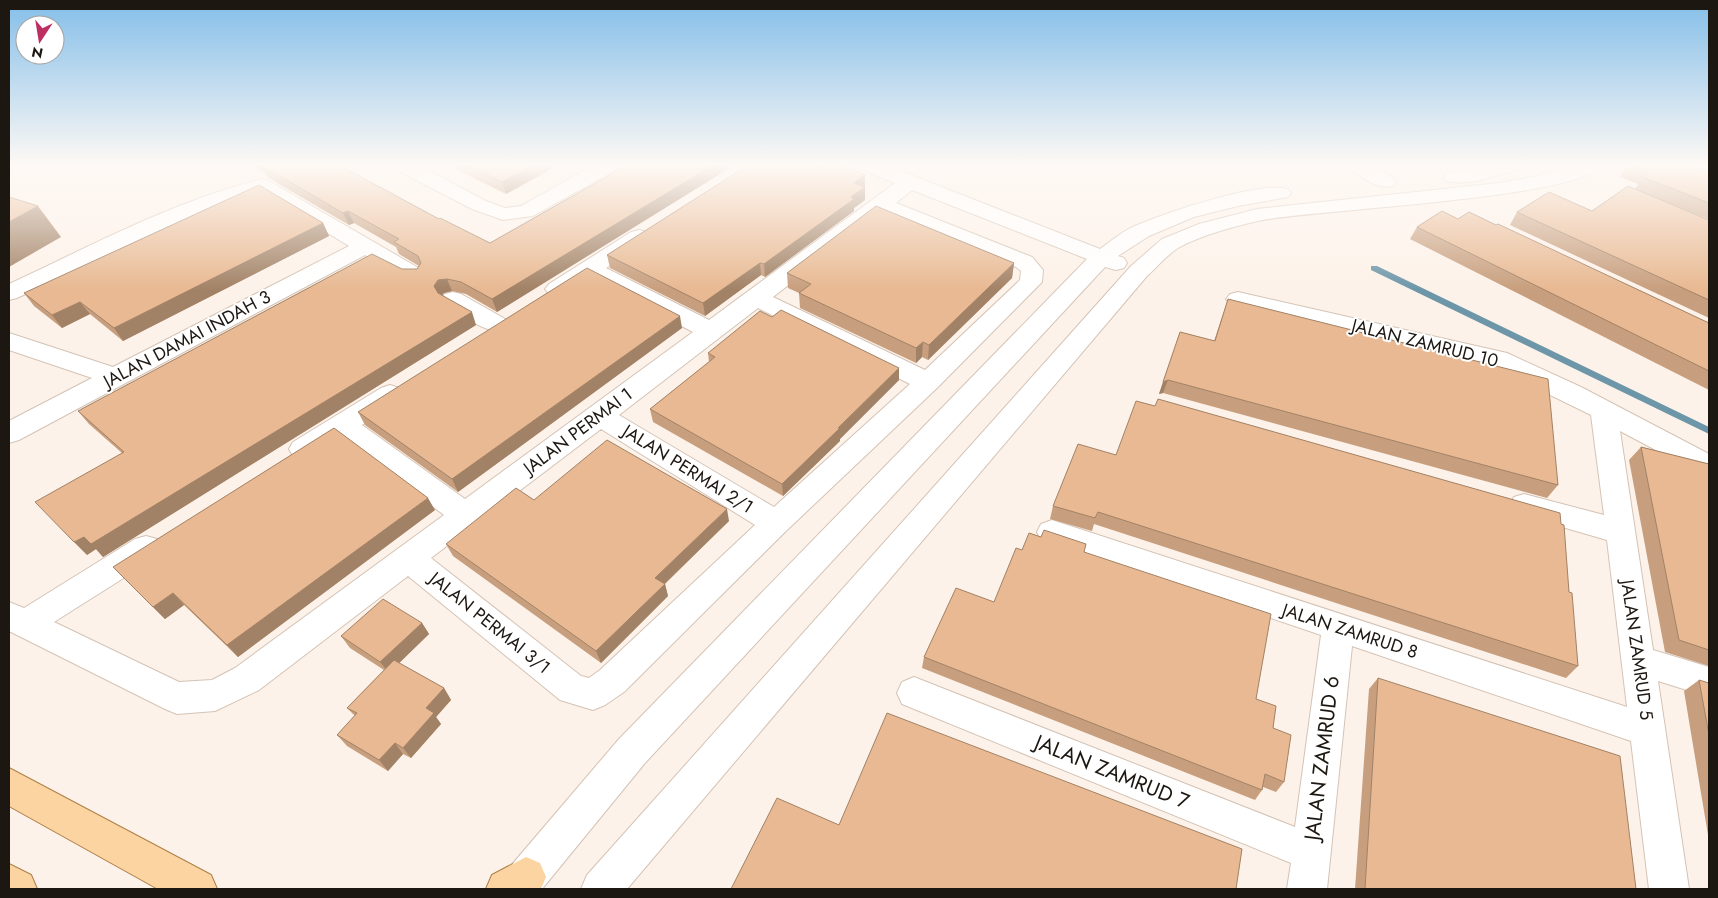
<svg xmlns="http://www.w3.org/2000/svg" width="1718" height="898" font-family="Jost,sans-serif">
<rect width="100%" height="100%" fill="#fdf2e9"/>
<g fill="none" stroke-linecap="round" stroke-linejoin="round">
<path fill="#6d96a9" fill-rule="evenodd" d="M1371 266H1377L1709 427V434L1371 270Z"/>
<g stroke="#d4c3b5" stroke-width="2">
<path id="minor" d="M390 164H416L486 201 505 208 521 206 596 164H621L618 168 533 216 503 220 472 209 393 168Z
M854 164H883L1100 249C1111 241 1123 231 1135 226 1165 213 1259 181 1288 189L1291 193 1288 197 1238 206 1194 217 1149 236 1118 256 1124 258 1127 263 1124 268 1116 270 1105 267 645 763 542 889H497L503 875 619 739 1087 259 912 190 896 203 1032 257 1043 270 1042 282 937 388 786 531 624 692 605 705 593 710 560 700 408 576 259 690 215 711 177 714 165 709 9 631V602L24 608 135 539 146 536 157 539 161 548 157 557 54 622 179 682 212 680 235 668 444 515 342 438C326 447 312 462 293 456L289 449 293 442 381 388 390 385 399 388 403 394 399 400 362 425 465 499 693 332 590 278C577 286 565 298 549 294L545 289 549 284 631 232 639 230 647 232 650 237 647 242 606 268 709 320 895 183 857 168ZM883 212 1016 267 1021 271 1020 280 925 370 773 297ZM758 308 910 384 774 507 619 415ZM601 429 755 525 600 670 589 678 581 676 431 558Z
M1345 164H1370L1393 178 1396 182 1393 186C1377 190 1361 176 1348 168Z
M1491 164H1526L1523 168C1499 174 1470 187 1446 181L1443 177 1446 173Z
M1579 164H1604C1579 200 1313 209 1258 221 1232 227 1201 235 1178 248 1167 255 1157 267 1147 276L627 889H581L587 875 1131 266 1162 239 1199 224 1257 209 1500 183 1538 176Z
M262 179 269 181 422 270 425 275 422 280C403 285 381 265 365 255L19 440 9 443V421L92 378 9 350V333L113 367 349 246 260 192 173 225 17 298 9 300V284C91 246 174 201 262 179Z
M453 292 461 294 507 320 510 325 507 330C486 336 462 314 445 304L441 299 445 294Z
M1238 292 1507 353 1581 387 1709 454V476L1699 473 1620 431 1653 650 1709 667V697L1658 681 1689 889H1649L1631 741 1352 646 1327 889H1287L1291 863 902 704 897 693 902 682 914 677 1295 827 1321 635 1041 540 1037 532 1041 524 1052 520 1627 707 1607 540 1514 513 1509 505 1514 497 1524 494 1604 515 1591 415 1491 366 1230 304 1226 299 1230 294Z"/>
</g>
<g stroke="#ad7f47" stroke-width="2">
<path id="major" d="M9 768 211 875 217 889H158L9 806Z
M526 857 540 863 546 877 541 889H486L492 875Z
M9 864 31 875 37 889H9Z"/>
</g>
<use href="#minor" fill="#fff" fill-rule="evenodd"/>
<use href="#major" fill="#fcd4a1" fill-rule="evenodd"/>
</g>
<path fill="#c89f7e" d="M248 164H337L439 219 490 243 629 164H736L497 312 466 294 452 291 444 293 442 295 476 325 103 557 96 549 87 555 122 453 89 424 78 411 402 269H417L419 266 399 254 396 247 354 223 349 225 267 177 266 174Z
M445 164H560L506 194Z
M1628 164 1709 173V219L1648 195 1709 220V318L1510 225 1517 212 1592 211 1635 189 1638 184 1620 177Z
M865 187V200L854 208V211L765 277 761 275 705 316 610 268 607 255Z
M1458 219 1709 323V390L1410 239 1417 227Z
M323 223 329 236 123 341 90 314 62 328 34 306 24 293Z
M1014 263 1012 278 928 360 922 357 916 363 800 308 799 293 788 288 787 273Z
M1228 299 1558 485 1547 498 1163 393 1159 394 1180 332 1214 341Z
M682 328 458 492 365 425 358 412Z
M708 353 899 380 840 439V441L783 496 653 422 650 409 709 362Z
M1641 447 1709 464V666L1665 652 1629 460Z
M1116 455 1561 524 1578 666 1566 678 1094 524 1092 531 1050 519 1053 506Z
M435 510 238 657 184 605 165 619 113 567Z
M729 521 665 584 668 596 601 663 453 556 446 544Z
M1041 537 1086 544 1084 552 1256 699 1273 728 1284 782 1276 792 1263 787 1262 790 1255 800 922 668 924 657 994 602 1022 550Z
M422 623 429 634 399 663 444 688 451 700 436 717 441 724 411 758 403 754 388 771 347 746 337 735 355 716 347 708 384 670 350 648 341 636Z
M1378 678 1636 889H1355L1369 689Z
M1699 680 1709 683V841L1684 691Z"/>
<path fill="#a28266" d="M535 164H560L506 194 502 182Z
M715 164H736L497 312 492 299Z
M1262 164H1268L1261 167Z
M865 175V187L855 194 865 187V200L854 208V211L765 277 764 264 854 183Z
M38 206 61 237 9 267V222Z
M348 211 354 223 349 225 343 213Z
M323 223 329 236 123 341 114 328Z
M760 263 761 275 705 316 703 303Z
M1014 263 1012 278 928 360 929 345Z
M447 279 452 291 444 293 439 299 434 286 438 280Z
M80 302 90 314 62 328 52 315Z
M472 312 476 325 103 557 96 549 87 555 74 542Z
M680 316 682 328 458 492 452 479Z
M923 342 922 357 916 363V348Z
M899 368V380L840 439V441L783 496 782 484Z
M1168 380 1163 393 1159 394 1163 382Z
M428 498 435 510 238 657 227 645Z
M727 509 729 521 658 590 655 578Z
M665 584 668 596 601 663 596 651Z
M173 593 184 605 165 619 153 607Z
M422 623 429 634 389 673 380 662Z
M444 688 451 700 436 717 441 724 411 758 403 748 426 708Z
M395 743 403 754 388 771 379 760Z"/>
<path fill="#e8b992" stroke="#a28266" d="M263 164H337L439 219 440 218 490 243 629 164H715L492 299 461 282 447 279 438 280 434 286 438 293 472 312 91 544 84 537 74 542 35 502 124 452 78 411 372 254 402 269H417L421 263 418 256 394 242 399 239 348 211 343 213 261 165Z
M466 164H535L502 182Z
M750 164H808L818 168 825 164H839L865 175 854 183 865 187 851 197 854 199 764 264 760 263 703 303 607 255Z
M1628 164H1687L1709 173V203L1643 177 1649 173Z
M259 185 323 223 114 328 80 302 52 315 24 293Z
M1628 186 1709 220V300L1517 212 1549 192 1592 211Z
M9 197 38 206 9 222Z
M876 206 1014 263 929 345 923 342 916 348 799 293 811 284 787 273Z
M1442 211 1458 219 1469 212 1496 225 1498 224 1709 323V371L1417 227Z
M587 268 680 316 452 479 358 412Z
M1228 299 1548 379 1558 485 1168 380 1163 382 1180 332 1215 341Z
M781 310 899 368 838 428H840L782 484 650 409 715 357 708 353 760 311 772 317Z
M1158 399 1560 513 1561 524 1564 525 1569 592 1572 593 1578 666 1098 512 1095 518 1053 506 1078 444 1116 455 1136 401 1155 406Z
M334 428 428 498 227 645 173 593 153 607 113 567Z
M607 440 727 509 655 578 665 584 596 651 446 544 516 488 534 500Z
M1641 447 1709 464V650L1679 640Z
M1044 530 1086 544 1084 552 1271 614 1256 699 1276 706 1273 728 1291 735 1284 782 1265 774 1262 790 924 657 956 588 994 602 1016 548 1022 550 1029 533 1041 537Z
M383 599 422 623 380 662 341 636Z
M394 660 444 688 426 708 434 713 403 748 395 743 379 760 337 735 357 713 347 708Z
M1378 678 1620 756 1636 889H1365Z
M1699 680 1709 683V735Z
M887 713 1242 849 1236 889H731L777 798 839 825Z"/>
<linearGradient id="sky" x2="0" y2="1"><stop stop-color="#84bee9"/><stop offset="0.57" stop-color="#fef9f5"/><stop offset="1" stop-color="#fef9f5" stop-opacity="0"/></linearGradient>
<rect width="1718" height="290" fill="url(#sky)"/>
<g text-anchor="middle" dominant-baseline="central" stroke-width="4" stroke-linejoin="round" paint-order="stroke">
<g font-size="18" fill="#1d1712" stroke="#fff">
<text transform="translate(187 339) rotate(-28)">JALAN DAMAI INDAH 3</text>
<text transform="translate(1425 343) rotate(14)">JALAN ZAMRUD 10</text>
<text transform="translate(578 431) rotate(-37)">JALAN PERMAI 1</text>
<text transform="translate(688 469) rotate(32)">JALAN PERMAI 2/1</text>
<text transform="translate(490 623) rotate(39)">JALAN PERMAI 3/1</text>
<text transform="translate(1350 631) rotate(18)">JALAN ZAMRUD 8</text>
<text transform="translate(1637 650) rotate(82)">JALAN ZAMRUD 5</text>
</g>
<g font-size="21" fill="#1d1712" stroke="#fff">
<text transform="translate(1322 758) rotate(-83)">JALAN ZAMRUD 6</text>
<text transform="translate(1112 772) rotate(22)">JALAN ZAMRUD 7</text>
</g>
</g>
<rect width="1718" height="898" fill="none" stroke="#1d1712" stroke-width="20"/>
<g transform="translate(40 40) rotate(192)"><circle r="24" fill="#ffffff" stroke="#a5a2a0"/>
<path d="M0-4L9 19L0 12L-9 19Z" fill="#bd2f61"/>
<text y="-8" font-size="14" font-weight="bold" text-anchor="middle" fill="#1d1712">N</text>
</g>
</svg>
